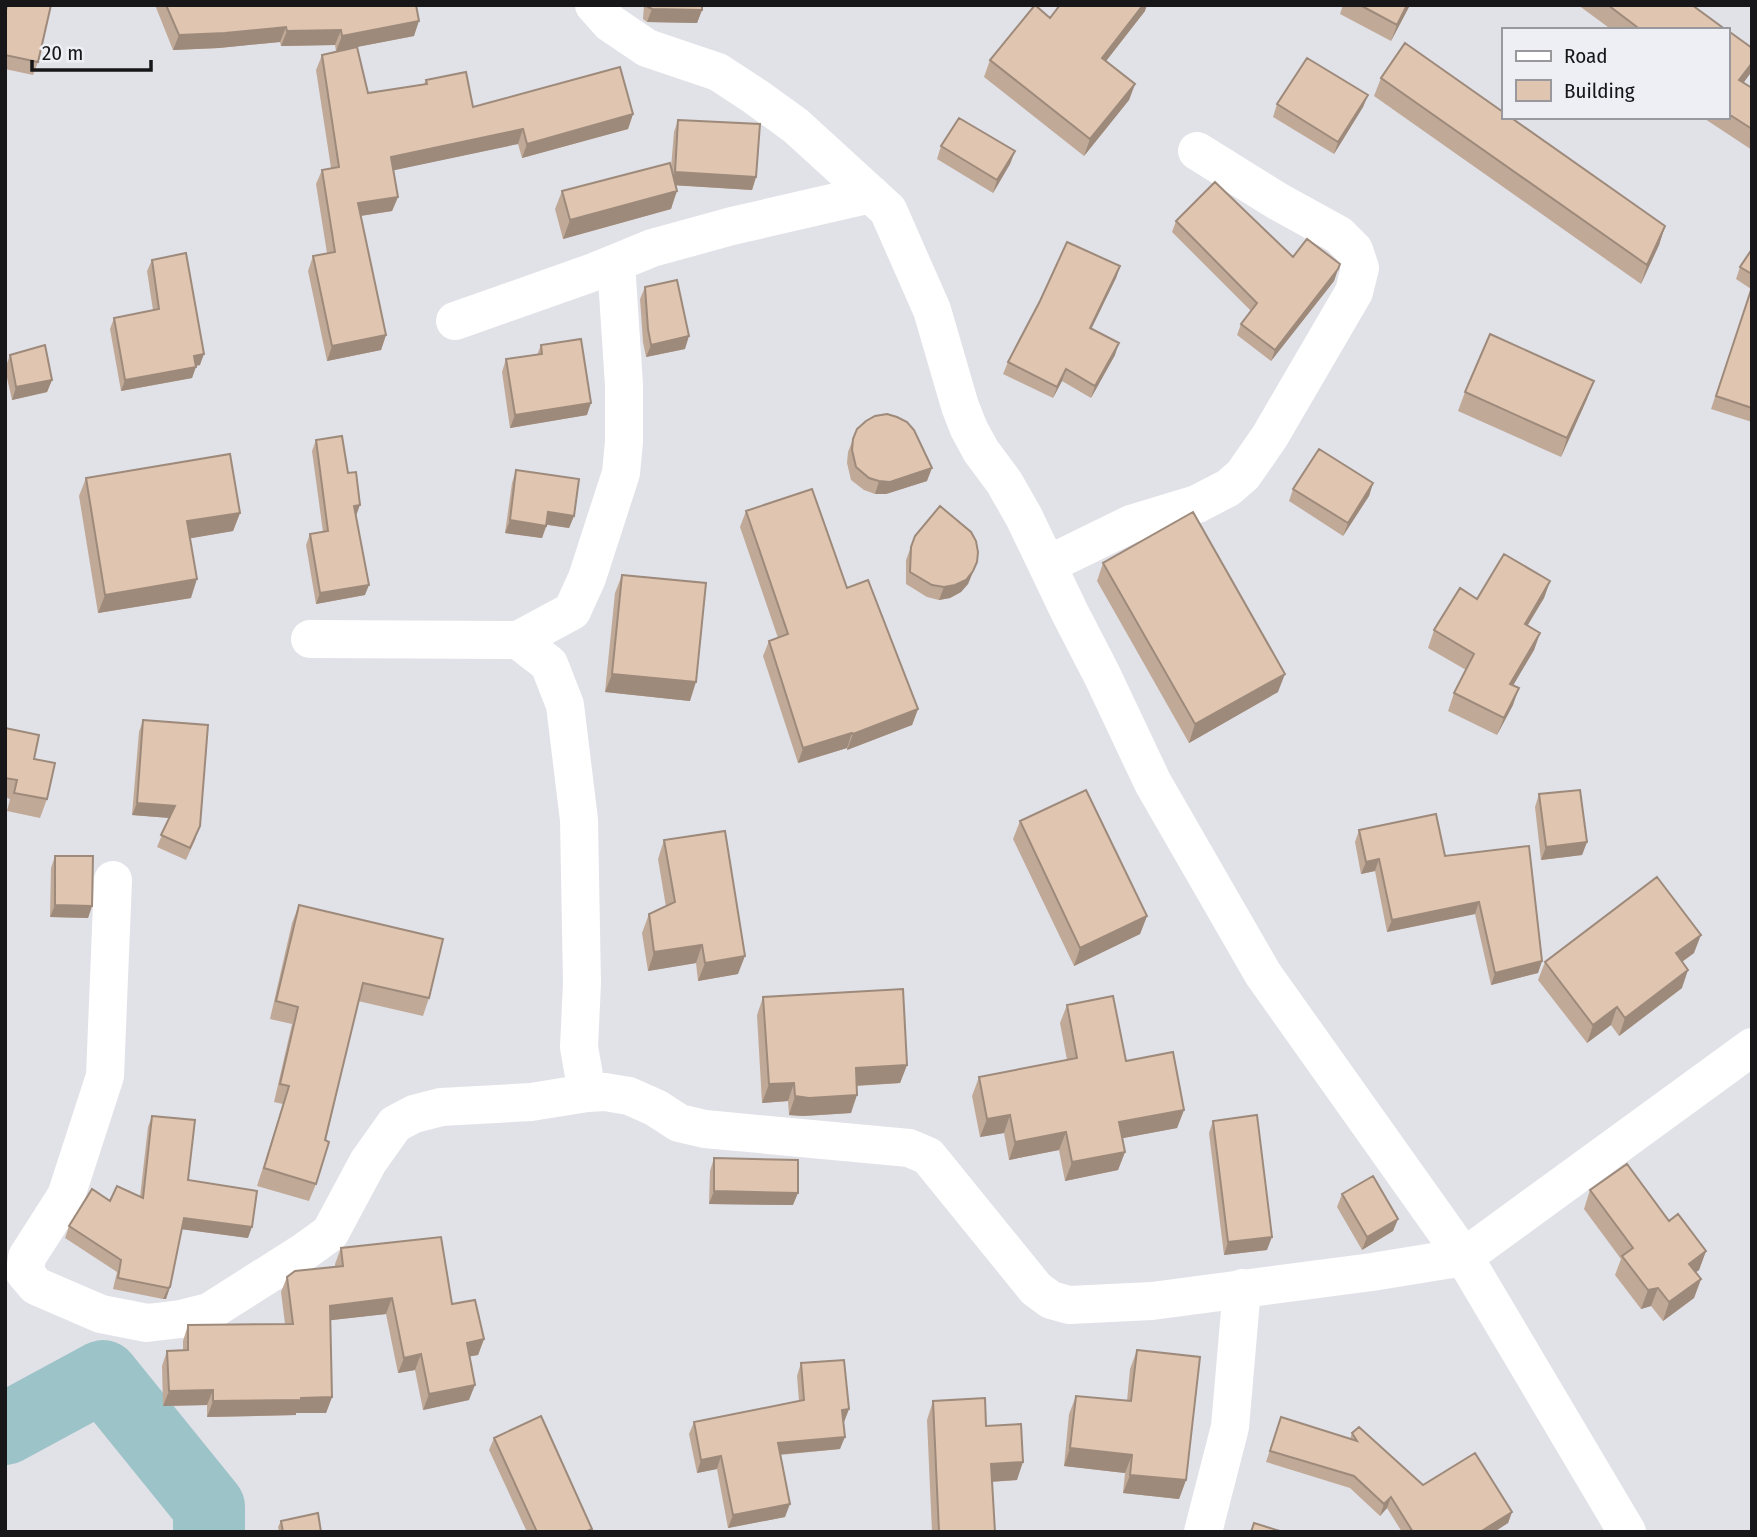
<svg xmlns="http://www.w3.org/2000/svg" width="1757" height="1537" font-family="'Fira Sans Condensed',sans-serif">
<rect width="100%" height="100%" fill="#e1e1e8"/>
<g fill="none" stroke-linecap="round" stroke-linejoin="round">
<path stroke="#9cc3c8" stroke-width="72" d="M5 1429 103 1376 209 1507V1532"/>
<path stroke="#fff" stroke-width="38" d="M594 5 610 23 647 48 718 72 756 97 796 126 888 210 932 310 960 406 969 429 981 451 1004 482 1024 517 1070 613 1102 675 1153 783 1263 974 1464 1257 1627 1532
M455 321 591 273 652 248 732 226 871 194
M1047 565 1131 524 1197 504 1228 488 1243 475 1270 436 1354 292 1360 268 1354 250 1339 235 1279 202 1197 151
M310 639 518 640 549 664 565 705 579 820 582 983 579 1047 587 1093
M518 640 572 611 587 578 621 473 624 442V385L616 263
M113 880 105 1076 66 1196 27 1257 25 1273 36 1286 101 1314 147 1323 181 1319 209 1312 305 1251 330 1233 368 1162 395 1124 414 1114 441 1107 531 1102 587 1093 605 1092 629 1096 656 1108 679 1123 705 1129 909 1148 928 1156 1036 1289 1051 1300 1069 1305 1152 1301 1372 1272 1464 1257 1752 1047
M1203 1532 1230 1427 1242 1288"/>
</g>
<path fill="#c1a997" d="M5 5H51L38 62 33 75 5 69Z
M155 5H416L414 36 336 51 335 45 281 46 280 42 219 48 173 50Z
M644 5H702V10L697 23 647 22 643 19Z
M1343 5H1410L1391 41 1340 14Z
M1578 5H1692L1726 30H1612Z
M1145 11 1106 61 1135 84 1129 100 1084 156 984 77 990 60 1050 18Z
M1727 30 1752 48V71L1744 82 1752 88V150L1702 117H1727Z
M322 55 368 93 424 84 426 80 473 107 633 114 628 129 522 158 518 144 393 170 398 197 392 211 361 216 386 335 381 350 327 361 308 271 313 256 327 253 316 184 322 170 331 168 316 70Z
M1381 78 1665 226 1659 245 1641 284 1374 96Z
M1368 95 1363 107 1334 154 1273 117 1277 104Z
M678 120 756 177 752 190 676 185 671 209 563 239 555 209 562 191 671 168 674 132Z
M941 146 1015 151 1010 164 993 193 937 159Z
M1176 221 1293 257 1338 269 1334 281 1271 361 1237 335 1241 324 1251 311 1172 232Z
M1752 249V422L1711 409 1751 289 1736 279 1740 267Z
M152 260 200 365 196 366 192 378 121 391 110 329 114 318 153 310 147 271Z
M1120 266 1116 278 1091 328 1115 355 1091 398 1062 381 1053 398 1003 374 1008 362Z
M645 287 685 349 646 357 643 342 640 299Z
M541 345 587 415 510 428 502 372 506 359 537 355Z
M10 355 52 380 47 392 12 400 5 369Z
M1465 392 1587 399 1561 457 1458 411Z
M853 439 927 481 886 494H875L864 490 851 480 847 463 848 452Z
M316 440 365 595 316 604 306 545 310 534 323 532 312 451Z
M516 470 574 516 569 528 547 525 542 538 505 533 512 483Z
M86 478 240 513 233 531 190 538 191 598 98 613 79 496Z
M1373 483 1369 496 1343 536 1289 501 1293 489Z
M746 511 847 588 918 709 912 725 847 750V748L798 763 763 656 769 641 778 638 740 527Z
M915 536 977 562 968 584 961 592 950 598 939 600 927 597 906 584V560Z
M1103 563 1278 692 1189 743 1097 581Z
M622 575 690 701 605 692 615 593Z
M1550 581 1544 598 1528 625 1540 633 1534 650 1513 685V705L1497 735 1448 711 1454 693 1466 670 1428 648 1434 630 1477 599Z
M143 720 196 838 186 860 157 847 169 818 132 815 139 732Z
M5 728 34 759 47 799 40 818 7 811 10 799 5 797Z
M1539 794 1587 842 1582 855 1541 860 1535 807Z
M1020 821 1147 916 1140 934 1074 966 1013 839Z
M1359 830 1445 856 1542 961 1538 973 1491 985 1475 914 1387 932 1375 871 1361 874 1355 842Z
M664 840 738 974 698 981 696 963 648 971 642 933 649 914 666 907 658 859Z
M55 856 92 906 88 918 50 917 51 868Z
M299 905 429 998 423 1016 358 1001 316 1184 309 1201 257 1186 283 1104 274 1102 292 1024 270 1019 292 923Z
M1694 953 1682 962V988L1619 1036 1611 1025 1587 1043 1538 980 1545 962Z
M763 997 907 1065 900 1083 857 1086 851 1113 803 1116 789 1115 788 1101 762 1103 757 1015Z
M1067 1005 1126 1061 1184 1110 1177 1128 1123 1138 1125 1152 1118 1170 1065 1181 1059 1150 1009 1160 1004 1133 980 1137 972 1096 979 1077 1067 1060 1060 1023Z
M152 1116 188 1180 248 1238 182 1229 170 1287 166 1299H163L113 1289 117 1272 65 1238 69 1226 110 1201 140 1197 148 1127Z
M1213 1121 1267 1250 1224 1255 1209 1133Z
M714 1158 793 1205 709 1204 710 1171Z
M1590 1190 1669 1221 1706 1251 1699 1270 1696 1272 1701 1279 1694 1298 1663 1321 1651 1306 1641 1309 1615 1275 1621 1259 1584 1209Z
M1342 1194 1398 1219 1393 1231 1362 1250 1337 1207Z
M341 1248 452 1304 484 1339 478 1355 469 1356V1400L423 1410 415 1370 398 1373 386 1314 330 1320 332 1397 326 1413H296V1415L207 1417V1405L163 1406 162 1366 167 1351 183 1350V1341L188 1325 285 1324 281 1292 287 1277 335 1267V1264Z
M1137 1350 1186 1480 1179 1499 1123 1493 1125 1473 1064 1466 1069 1414 1076 1396 1127 1401 1130 1369Z
M801 1363 849 1409 844 1422 840 1449 780 1455 785 1517 728 1528 717 1469 697 1473 689 1434 694 1422 799 1401 797 1376Z
M933 1401 986 1426 1017 1480 992 1482 995 1532H932L927 1420Z
M1281 1417 1350 1439 1352 1433 1423 1485 1512 1512 1508 1523 1494 1532H1402L1387 1508 1380 1516 1350 1488 1266 1462Z
M494 1438 592 1529 591 1532H527L489 1450Z
M281 1521 321 1532H279L278 1527Z"/>
<path fill="#9d8a7b" d="M1143 5H1147L1145 11 1096 74 1102 58Z
M1407 5H1410L1391 41 1397 25Z
M652 9 702 10 697 23 647 22Z
M419 21 414 36 336 51 342 36Z
M286 27 280 42 219 48 173 50 179 35Z
M341 30 335 45 281 46 287 31Z
M1752 63V71L1733 97 1739 80Z
M1135 84 1129 100 1084 156 1090 139Z
M1368 95 1363 107 1334 154 1338 142Z
M633 114 628 129 522 158 527 144Z
M523 129 518 144 386 172 391 157Z
M1015 151 1010 164 993 193 997 180Z
M675 172 756 177 752 190 670 185Z
M677 191 671 209 563 239 570 220Z
M398 197 392 211 353 217 358 203Z
M1665 226 1659 245 1641 284 1647 265Z
M1120 266 1116 278 1086 340 1090 328Z
M1338 269 1334 281 1271 361 1275 350Z
M386 335 381 350 327 361 332 346Z
M689 336 685 349 646 357 651 345Z
M1119 343 1115 355 1091 398 1095 386Z
M204 354 200 365 190 367 194 356Z
M196 367 192 378 121 391 125 380Z
M1066 369 1062 381 1053 398 1057 387Z
M52 380 47 392 12 400 16 387Z
M1594 381 1587 399 1561 457 1567 438Z
M591 403 587 415 510 428 515 415Z
M932 468 927 481 886 494H875L879 481Z
M1373 483 1369 496 1343 536 1348 523Z
M360 505 356 516 354 506Z
M548 512 574 516 569 528 544 524Z
M240 513 233 531 181 540 187 521Z
M510 520 546 526 542 538 505 533Z
M977 562 968 584 961 592 950 598 939 600 944 587Z
M197 579 191 598 98 613 105 595Z
M1550 581 1544 598 1518 641 1525 624Z
M369 585 365 595 316 604 320 593Z
M1540 633 1534 650 1504 701 1510 684Z
M612 674 696 682 690 701 605 692Z
M1285 674 1278 692 1189 743 1195 724Z
M1519 688 1513 705 1497 735 1504 718Z
M918 709 912 725 847 750 853 734Z
M852 733 847 748 798 763 803 748Z
M137 803 175 806 170 818 132 815Z
M1587 842 1582 855 1541 860 1546 847Z
M1379 859 1375 871 1361 874 1366 862Z
M1479 902 1475 914 1387 932 1392 920Z
M55 905 92 906 88 918 50 917Z
M1147 916 1140 934 1074 966 1080 948Z
M1701 935 1694 953 1669 971 1676 953Z
M702 945 696 963 648 971 654 952Z
M745 956 738 974 698 981 705 963Z
M1542 961 1538 973 1491 985 1495 973Z
M1688 970 1682 988 1619 1036 1625 1018Z
M1617 1007 1611 1025 1587 1043 1593 1025Z
M907 1065 900 1083 849 1086 856 1068Z
M794 1083 788 1101 762 1103 769 1084Z
M857 1095 851 1113 803 1116 789 1115 795 1096Z
M1184 1110 1177 1128 1113 1140 1119 1122Z
M1010 1115 1004 1133 980 1137 987 1119Z
M1066 1132 1059 1150 1009 1160 1015 1142Z
M1125 1152 1118 1170 1065 1181 1072 1162Z
M714 1191 798 1193 793 1205 709 1204Z
M184 1218 252 1227 248 1238 180 1229Z
M1398 1219 1393 1231 1362 1250 1367 1237Z
M1272 1237 1267 1250 1224 1255 1228 1242Z
M1706 1251 1699 1270 1683 1282 1689 1264Z
M1701 1279 1694 1298 1663 1321 1669 1302Z
M170 1287 166 1299H163L168 1288Z
M1658 1288 1651 1306 1641 1309 1648 1290Z
M392 1298 386 1314 324 1321 330 1306Z
M484 1339 478 1355 461 1358 467 1343Z
M421 1354 415 1370 398 1373 404 1358Z
M475 1385 469 1400 423 1410 429 1394Z
M213 1390 207 1405 163 1406 169 1391Z
M332 1397 326 1413H296V1415L207 1417 213 1401Z
M849 1409 844 1422 842 1410Z
M845 1437 840 1449 773 1455 778 1443Z
M1070 1448 1132 1455 1125 1473 1064 1466Z
M721 1456 717 1469 697 1473 701 1460Z
M1023 1462 1017 1480 985 1482 991 1464Z
M1130 1475 1186 1480 1179 1499 1123 1493Z
M1391 1497 1387 1508 1380 1516 1384 1504Z
M790 1504 785 1517 728 1528 733 1515Z
M1512 1512 1508 1523 1494 1532H1480Z"/>
<path fill="#e0c5b0" stroke="#9d8a7b" stroke-width="2" d="M7 5H51L38 62 5 55V15Z
M166 5H416L419 21 342 36 341 30 287 31 286 27 225 33 179 35Z
M648 5H702V10L652 9 648 7Z
M1035 5 1050 18 1060 5H1143L1102 58 1135 84 1090 139 990 60Z
M1360 5H1407L1397 25Z
M1608 5H1692L1726 30H1641Z
M1727 30 1752 48V63L1739 80 1752 88V129L1727 113Z
M1405 43 1503 112V117H1510L1665 226 1647 265 1381 78Z
M357 47 368 93 427 84 426 80 466 72 473 107 620 67 633 114 527 144 523 129 391 157 398 197 358 203 386 335 332 346 313 256 335 252 322 170 339 167 322 55Z
M1307 58 1368 95 1338 142 1277 104Z
M959 118 1015 151 997 180 941 146Z
M678 120 760 124 756 177 675 172Z
M670 163 677 191 570 220 562 191Z
M1215 182 1293 257 1307 239 1340 264 1338 269 1275 350 1241 324 1257 303 1176 221Z
M1067 242 1120 266 1090 328 1119 343 1095 386 1066 369 1057 387 1008 362 1040 301Z
M1752 249V274L1740 267Z
M186 253 204 354 194 356 196 367 125 380 114 318 159 309 152 260Z
M677 280 689 336 651 345 648 329 645 287Z
M1752 287V408L1716 396Z
M1490 334 1594 381 1567 438 1465 392Z
M581 339 591 403 515 415 506 359 542 354 541 345Z
M45 345 52 380 16 387 10 355Z
M887 414 897 417 907 422 914 430 932 468 890 482 879 481 869 478 856 467 852 450 853 439 857 429 866 421 875 416Z
M342 436 348 473 356 472 360 505 354 506 369 585 320 593 310 534 328 531 316 440Z
M1319 449 1373 483 1348 523 1293 489Z
M230 454 240 513 187 521 197 579 105 595 86 478Z
M516 470 579 479 574 516 548 512 546 526 510 520Z
M812 489 847 588 868 580 918 709 853 734 852 733 803 748 769 641 788 634 746 511Z
M940 506 971 532 976 541 978 552 977 562 973 571 966 580 955 585 944 587 932 585 910 572 911 547 915 536Z
M1193 512 1285 674 1195 724 1103 563Z
M1504 554 1550 581 1525 624 1540 633 1510 684 1519 688 1504 718 1454 693 1474 654 1434 630 1460 588 1477 599Z
M622 575 706 583 696 682 612 674Z
M143 720 208 725 200 826 190 848 161 835 175 806 137 803Z
M5 728 39 735 34 759 55 763 47 799 14 793 17 780 5 778Z
M1086 790 1147 916 1080 948 1020 821Z
M1580 790 1587 842 1546 847 1539 794Z
M1436 814 1445 856 1529 846 1542 961 1495 973 1479 902 1392 920 1379 859 1366 862 1359 830Z
M725 831 745 956 705 963 702 945 654 952 649 914 675 902 664 840Z
M55 856H93L92 906 55 905Z
M1657 877 1701 935 1676 953 1688 970 1625 1018 1617 1007 1593 1025 1545 962Z
M299 905 443 939 429 998 363 983 325 1140 329 1142 316 1184 264 1168 289 1086 280 1084 298 1007 276 1001Z
M903 989 907 1065 856 1068 857 1095 809 1098 795 1096 794 1083 769 1084 763 997Z
M1113 996 1126 1061 1173 1052 1184 1110 1119 1122 1125 1152 1072 1162 1066 1132 1015 1142 1010 1115 987 1119 979 1077 1077 1058 1067 1005Z
M1257 1115 1272 1237 1228 1242 1213 1121Z
M152 1116 195 1120 188 1180 257 1191 252 1227 184 1218 170 1287 168 1288 118 1278 121 1260 69 1226 92 1189 110 1201 117 1186 143 1198Z
M714 1158 798 1160V1193L714 1191Z
M1627 1164 1669 1221 1678 1214 1706 1251 1689 1264 1701 1279 1669 1302 1658 1288 1648 1290 1622 1256 1633 1248 1590 1190Z
M1373 1176 1398 1219 1367 1237 1342 1194Z
M441 1237 452 1304 475 1300 484 1339 467 1343 475 1385 429 1394 421 1354 404 1358 392 1298 330 1306 332 1397 301 1398V1400L213 1401V1390L169 1391 167 1351 188 1350V1325L293 1324 287 1277 295 1271 343 1266 341 1248Z
M1137 1350 1200 1357 1186 1480 1130 1475 1132 1455 1070 1448 1076 1396 1131 1401Z
M844 1360 849 1409 842 1410 845 1437 778 1443 790 1504 733 1515 721 1456 701 1460 694 1422 804 1400 801 1363Z
M985 1398 986 1426 1021 1424 1023 1462 991 1464 995 1532H939L933 1401Z
M541 1416 592 1529 585 1532H537L494 1438Z
M1281 1417 1357 1441 1352 1433 1359 1427 1423 1485 1475 1453 1512 1512 1480 1532H1413L1391 1497 1384 1504 1354 1476 1270 1451Z
M318 1513 321 1532H283L281 1521Z
M1254 1523 1283 1532H1251Z"/>
<rect width="1757" height="1537" fill="none" stroke="#171719" stroke-width="14"/>
<rect x="1502" y="28" width="228" height="91" fill="#eeeef5" stroke="#98989d" stroke-width="2"/>
<rect x="1516" y="51" width="35" height="10" fill="#ffffff" stroke="#98989d" stroke-width="2"/>
<text x="1564" y="63" font-size="21" fill="#171719">Road</text>
<rect x="1516" y="80" width="35" height="21" fill="#e0c5b0" stroke="#98989d" stroke-width="2"/>
<text x="1564" y="98" font-size="21" fill="#171719">Building</text>
<path d="M32 60v10h119v-10" fill="none" stroke="#171719" stroke-width="3.5"/>
<text x="42" y="60" font-size="21" fill="#171719" stroke="#eeeef5" stroke-width="5" paint-order="stroke">20 m</text>
</svg>
